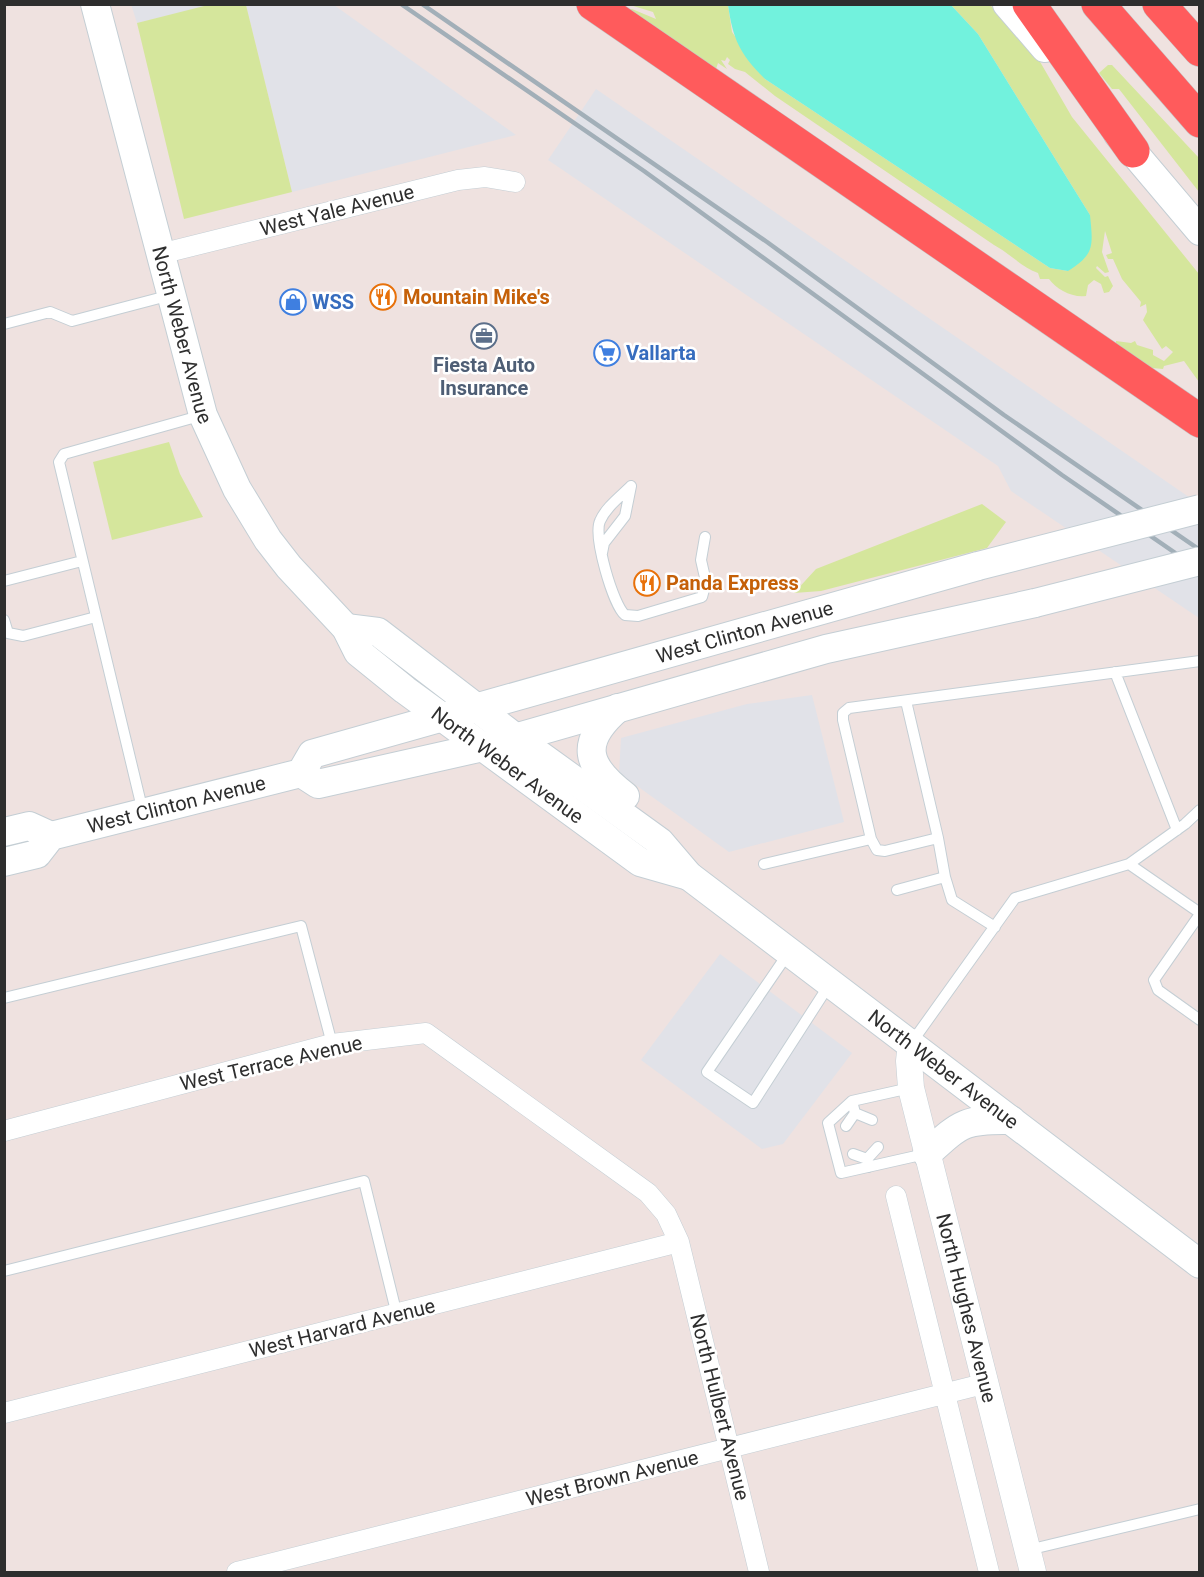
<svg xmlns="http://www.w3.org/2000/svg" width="1204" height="1577" font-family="Roboto,sans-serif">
<rect width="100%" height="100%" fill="#efe2e0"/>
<path fill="#e1e2e8" d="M131 4 212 5 137 23Z
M246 5H334L516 135 292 192Z
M596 89 1199 504V618L1011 491 998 466 548 160Z
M812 695 844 822 729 852 619 773 621 738 747 704Z
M720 954 852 1053 783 1144 762 1149 641 1060Z"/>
<path fill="#d5e69c" d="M212 4 246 5 292 192 184 219 137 23Z
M630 5H728L732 32 765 79 1050 268 1068 271 1090 215 978 34 951 5H990L1012 26 1039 60 1072 117 1199 274V382L1184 361 1164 366 1163 369 1152 368 1116 344V341L1131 343 1135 341 1137 345 1153 350V355L1164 361 1173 352 1166 346 1162 349 1143 320 1147 312 1146 304 1140 307 1141 302 1122 279 1113 259H1108L1106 255 1112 253 1105 231 1102 252 1109 272 1105 273 1097 266 1096 268 1105 277 1108 276 1113 286 1109 292 1104 293 1101 284 1094 280 1088 285 1086 296C1072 298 1056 289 1049 279H1040L1038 273C1023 268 1009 253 994 245L775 96 745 72 735 69 728 64 730 60 727 57 725 61 721 60 727 69 718 63 716 69 625 11 632 9 656 19 653 12Z
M1108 65H1112L1199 158V192L1119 89H1112L1099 73Z
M169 442 180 474 203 517 112 540 93 462Z
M982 504 1006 522 987 548 821 591 794 593 816 569Z"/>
<path fill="#72f2dd" d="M728 5H951L978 34 1090 215C1093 246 1095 254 1068 271L1050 268 765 79C740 54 733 40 728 5Z"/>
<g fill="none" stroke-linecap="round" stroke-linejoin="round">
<g stroke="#c4ced4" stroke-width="12">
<path id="service" d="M4 324 50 312 72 321 171 295
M631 486C620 497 606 507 600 521 593 536 613 605 625 615L638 616 702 597 706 582 701 560 705 537
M602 553 604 543 625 516 631 486
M4 581 82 561
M4 620 8 633 23 636 96 617
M1115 672 1177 830
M143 812 59 462 64 454 203 415
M938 838 945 877
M871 839 877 850 885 851 938 838 906 701
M764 864 871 839 843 720V713L849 708 1200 661
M1129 864 1200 913
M897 890 945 877 952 900 995 927
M1200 914 1154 980 1158 990 1200 1020
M789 952 707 1072 753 1103 829 985
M4 998 301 926 332 1044
M912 1042 1015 898 1129 864 1185 824 1200 810
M910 1088 852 1101 828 1123 841 1173 925 1154
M855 1113 872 1120
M846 1126 855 1113 852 1101
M853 1154 867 1159 869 1167
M867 1159 878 1147
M4 1271 364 1181 397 1315
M1028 1550 1200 1509"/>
</g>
<g stroke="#c4ced4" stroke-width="21">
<path id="minor" d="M160 254 458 180 485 177 515 182
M4 1131 332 1044 426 1033 648 1193 666 1214 679 1242 759 1572
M896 1196 989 1572
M4 1413 679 1242
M237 1572 987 1383"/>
</g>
<g stroke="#c4ced4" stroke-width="27">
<g id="tertiary">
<path id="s1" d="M911 1042 909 1061 911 1088 1033 1572"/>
</g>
</g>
<g stroke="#c4ced4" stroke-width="30">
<g id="secondary">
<path id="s2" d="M95 4 203 415 237 489 268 540 289 567 346 628 358 652 405 690 640 862 689 876"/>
<path d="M1007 4 1045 48"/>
<path d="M1118 134 1200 231"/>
<path id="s3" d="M346 628 378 632 516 738 660 842 689 876 1200 1264"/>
<path d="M618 708C578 743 586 766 625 796"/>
<path d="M301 773 318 784 483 747 826 649 1035 603"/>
<path d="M4 832 29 826 51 836"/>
<path id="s4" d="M4 862 37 854 51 836 301 773 312 754 978 566"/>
<path d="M927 1154C961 1123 964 1119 1011 1120"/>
</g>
</g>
<g stroke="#c4c4c4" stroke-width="34">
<path id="motorway" d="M593 4 1200 421
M1029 4 1133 151
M1098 4 1200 121
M1159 4 1200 50"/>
</g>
<use href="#service" stroke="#fff" stroke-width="10"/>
<use href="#minor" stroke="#fff" stroke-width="20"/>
<use href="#tertiary" stroke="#fff" stroke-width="26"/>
<use href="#secondary" stroke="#fff" stroke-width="28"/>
<use href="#motorway" stroke="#ff5b5c" stroke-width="33"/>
<path stroke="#a2afb8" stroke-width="4.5" d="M401 4 644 171 1062 475 1200 570
M422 4 767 242 1004 415 1200 550"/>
<g stroke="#c4ced4" stroke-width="30" stroke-linecap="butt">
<path id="secondary-bridge" d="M978 566 1200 509
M1035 603 1200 561"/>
</g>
<use href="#secondary-bridge" stroke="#fff" stroke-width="28"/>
</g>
<defs>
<g id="restaurant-ring" transform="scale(1.35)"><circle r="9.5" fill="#fff" stroke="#e8710a" stroke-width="1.5"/><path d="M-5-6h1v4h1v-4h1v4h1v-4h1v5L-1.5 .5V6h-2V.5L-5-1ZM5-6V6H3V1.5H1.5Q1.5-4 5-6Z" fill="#e8710a"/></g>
<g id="shop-ring" transform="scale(1.35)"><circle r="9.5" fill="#fff" stroke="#3f7fe0" stroke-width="1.5"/><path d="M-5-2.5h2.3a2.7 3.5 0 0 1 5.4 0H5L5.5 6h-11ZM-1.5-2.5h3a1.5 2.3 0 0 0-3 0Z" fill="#3f7fe0"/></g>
<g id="office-ring" transform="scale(1.35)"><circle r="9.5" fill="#fff" stroke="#5c6f8a" stroke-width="1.5"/><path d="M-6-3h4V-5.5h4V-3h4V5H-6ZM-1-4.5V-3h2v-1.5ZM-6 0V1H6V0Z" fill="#5c6f8a"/></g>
<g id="supermarket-ring" transform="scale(1.35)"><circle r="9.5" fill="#fff" stroke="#3f7fe0" stroke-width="1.5"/><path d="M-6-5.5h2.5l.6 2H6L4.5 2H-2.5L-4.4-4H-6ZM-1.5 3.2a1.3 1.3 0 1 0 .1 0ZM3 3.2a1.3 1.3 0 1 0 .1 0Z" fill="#3f7fe0"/></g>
</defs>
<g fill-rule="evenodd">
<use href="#restaurant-ring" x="383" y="297"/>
<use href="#shop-ring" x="293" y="302"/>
<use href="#office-ring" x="484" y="336"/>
<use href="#supermarket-ring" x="607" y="353"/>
<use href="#restaurant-ring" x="647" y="583"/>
</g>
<g text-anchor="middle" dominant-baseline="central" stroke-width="5" stroke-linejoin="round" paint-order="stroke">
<g font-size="20" fill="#2e2e2e" stroke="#fff">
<text transform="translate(337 210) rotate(-14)">West Yale Avenue</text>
<text stroke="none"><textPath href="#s2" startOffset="342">North Weber Avenue</textPath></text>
<text stroke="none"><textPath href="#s4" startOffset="786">West Clinton Avenue</textPath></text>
<text stroke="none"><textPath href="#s2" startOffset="898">North Weber Avenue</textPath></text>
<text stroke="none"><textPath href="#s4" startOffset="186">West Clinton Avenue</textPath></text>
<text transform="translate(271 1063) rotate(-13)">West Terrace Avenue</text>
<text stroke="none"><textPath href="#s3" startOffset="748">North Weber Avenue</textPath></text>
<text stroke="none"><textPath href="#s1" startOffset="273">North Hughes Avenue</textPath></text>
<text transform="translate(342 1328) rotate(-14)">West Harvard Avenue</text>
<text transform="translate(720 1407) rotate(76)">North Hulbert Avenue</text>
<text transform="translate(612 1478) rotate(-14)">West Brown Avenue</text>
</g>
<g font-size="20" font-weight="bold" fill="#c56008" stroke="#fff" text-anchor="start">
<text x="403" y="297">Mountain Mike's</text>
<text x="666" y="583">Panda Express</text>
</g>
<g font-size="20" font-weight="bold" fill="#366cbe" stroke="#fff" text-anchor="start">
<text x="312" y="302">WSS</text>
<text x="626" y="353">Vallarta</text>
</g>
<g font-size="20" font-weight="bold" fill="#4e5e75" stroke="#fff">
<text x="484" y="365">Fiesta Auto<tspan x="484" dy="23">Insurance</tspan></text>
</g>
</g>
<rect width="1204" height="1577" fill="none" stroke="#2e2e2e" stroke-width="12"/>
</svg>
